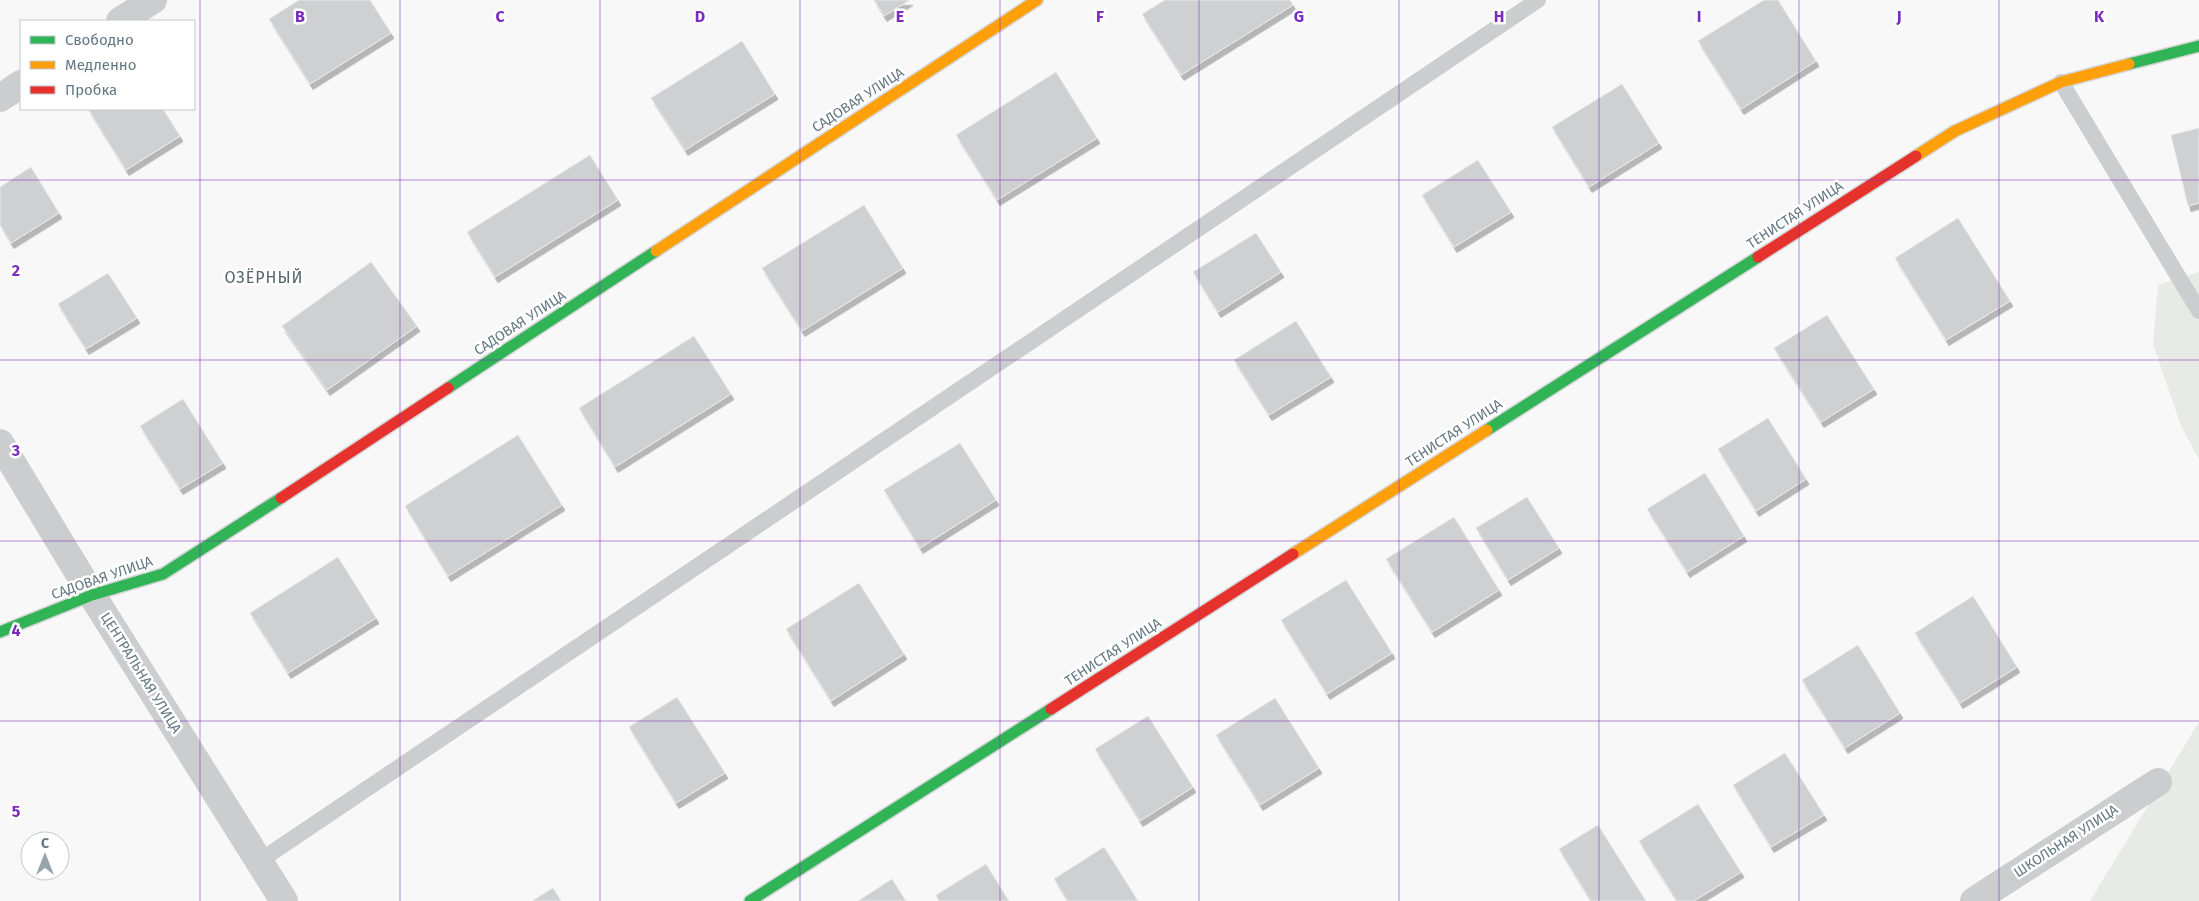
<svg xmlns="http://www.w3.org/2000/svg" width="2199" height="901" font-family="'Fira Sans',sans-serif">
<defs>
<filter id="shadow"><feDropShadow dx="3" dy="5.5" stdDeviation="0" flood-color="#0004"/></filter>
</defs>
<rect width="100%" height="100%" fill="#f8f8f8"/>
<path fill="#e8eae5" d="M2199 272V459L2181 426 2153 344 2158 285Z
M2199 722V901H2090Z"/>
<path fill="#ced0d1" stroke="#e8e8e8" filter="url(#shadow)" d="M299 0H370L391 33 310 84 269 19Z
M874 0H910L884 16Z
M1165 0H1290L1293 5 1181 75 1142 14Z
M1764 0H1778L1816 61 1741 109 1698 41Z
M742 41 775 94 685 150 651 98Z
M1056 72 1097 138 997 200 956 135Z
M1622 84 1659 143 1589 187 1552 127Z
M88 109H163L180 136 126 170Z
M2199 128V203L2188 206 2171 135Z
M590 155 618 200 495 277 467 232Z
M1478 160 1511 212 1454 247 1422 195Z
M31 167 59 213 11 243 0 225V187Z
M864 205 903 268 802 331 762 268Z
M1958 218 2010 301 1946 340 1895 258Z
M1256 233 1281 272 1218 312 1193 272Z
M371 262 417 326 327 390 282 326Z
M108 273 137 318 86 349 58 304Z
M1827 315 1874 389 1821 422 1774 348Z
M1296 321 1331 377 1269 415 1234 360Z
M694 336 731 394 615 467 579 408Z
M183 399 223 463 180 489 140 426Z
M1768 418 1806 479 1756 511 1718 449Z
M518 435 562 505 448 576 405 506Z
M960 443 996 500 920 548 884 490Z
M1705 473 1744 536 1687 572 1647 509Z
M1527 497 1559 548 1508 580 1476 528Z
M1454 517 1499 590 1432 632 1386 559Z
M338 557 376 618 288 673 250 613Z
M1346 580 1392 653 1327 694 1281 620Z
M859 583 904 654 831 701 786 629Z
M1973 596 2017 667 1960 703 1915 633Z
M1858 645 1900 713 1845 748 1802 680Z
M677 697 725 773 676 803 629 727Z
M1275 698 1319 768 1260 805 1216 735Z
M1148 716 1193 787 1140 821 1095 749Z
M1785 753 1824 815 1771 847 1733 785Z
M1698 804 1741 872 1694 901H1677L1639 841Z
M1598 825 1646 901H1591L1559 849Z
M1104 847 1138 901H1068L1054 879Z
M986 864 1009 901H939L936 895Z
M892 879 906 901H858Z
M553 888 561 901H532Z"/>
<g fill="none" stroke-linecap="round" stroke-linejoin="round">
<g stroke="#d4d5d6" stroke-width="14">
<path id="fast" d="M2129 64 2199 46
M448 388 656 251
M1487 430 1758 257
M0 632 92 595 163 574 281 498
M750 901 1051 709"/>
</g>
<g stroke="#d4d5d6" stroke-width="14">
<path id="slow" d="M1916 156 1955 131 2061 82 2129 64
M656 251 1037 0
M1293 554 1487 430"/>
</g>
<g stroke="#d4d5d6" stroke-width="14">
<path id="jam" d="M1758 257 1916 156
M281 498 448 388
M1051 709 1293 554"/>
</g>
<path stroke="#cbcdce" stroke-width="16" d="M2061 82 2199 311
M258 862 1538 0"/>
<path stroke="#cbcdce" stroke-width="28" d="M120 21 153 0
M0 98 21 84
M0 443 92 595 284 901
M1974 901 2158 782"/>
<use href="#fast" stroke="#30b455" stroke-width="11"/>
<use href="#slow" stroke="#ff9f0a" stroke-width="11"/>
<use href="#jam" stroke="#e5322d" stroke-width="11"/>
</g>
<path fill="none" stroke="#7b2cbf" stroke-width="1" stroke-opacity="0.55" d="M200 0V901M400 0V901M600 0V901M800 0V901M1000 0V901M1199 0V901M1399 0V901M1599 0V901M1799 0V901M1999 0V901M0 180H2199M0 360H2199M0 541H2199M0 721H2199"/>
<g text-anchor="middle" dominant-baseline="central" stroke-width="5" stroke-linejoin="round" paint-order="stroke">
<g font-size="14" fill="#647882" stroke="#fff">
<text transform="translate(858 100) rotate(-33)">САДОВАЯ УЛИЦА</text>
<text transform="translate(1795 215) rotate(-33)">ТЕНИСТАЯ УЛИЦА</text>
<text transform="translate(520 323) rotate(-33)">САДОВАЯ УЛИЦА</text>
<text transform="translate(1454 433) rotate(-33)">ТЕНИСТАЯ УЛИЦА</text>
<text transform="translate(102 578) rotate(-19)">САДОВАЯ УЛИЦА</text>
<text transform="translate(1113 652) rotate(-33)">ТЕНИСТАЯ УЛИЦА</text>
<text transform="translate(141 673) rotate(58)">ЦЕНТРАЛЬНАЯ УЛИЦА</text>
<text transform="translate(2066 841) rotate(-33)">ШКОЛЬНАЯ УЛИЦА</text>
</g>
<g font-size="16" letter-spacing="1" fill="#56656d" stroke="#fff">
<text x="264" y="277">ОЗЁРНЫЙ</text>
</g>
</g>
<g font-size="16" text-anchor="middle" font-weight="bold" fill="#7b2cbf" stroke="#fff" stroke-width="5" stroke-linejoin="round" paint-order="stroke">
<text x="300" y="22">B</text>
<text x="500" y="22">C</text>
<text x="700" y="22">D</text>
<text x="900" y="22">E</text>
<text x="1100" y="22">F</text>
<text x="1299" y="22">G</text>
<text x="1499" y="22">H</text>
<text x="1699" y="22">I</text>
<text x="1899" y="22">J</text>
<text x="2099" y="22">K</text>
<text x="16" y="276">2</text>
<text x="16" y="456">3</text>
<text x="16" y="636">4</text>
<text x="16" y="817">5</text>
</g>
<rect x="20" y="20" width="175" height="90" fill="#ffffff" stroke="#c1c9cd"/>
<rect x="30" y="36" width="25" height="8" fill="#30b455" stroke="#c1c9cd"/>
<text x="65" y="45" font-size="15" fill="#647882">Свободно</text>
<rect x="30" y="61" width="25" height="8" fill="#ff9f0a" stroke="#c1c9cd"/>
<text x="65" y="70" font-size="15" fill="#647882">Медленно</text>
<rect x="30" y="86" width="25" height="8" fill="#e5322d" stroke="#c1c9cd"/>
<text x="65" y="95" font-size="15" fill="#647882">Пробка</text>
<g transform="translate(45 856)"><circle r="24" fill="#ffffff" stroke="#c1c9cd"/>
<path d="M0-4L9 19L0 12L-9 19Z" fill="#98a5ab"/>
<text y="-8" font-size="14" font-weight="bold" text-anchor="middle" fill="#647882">С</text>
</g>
</svg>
